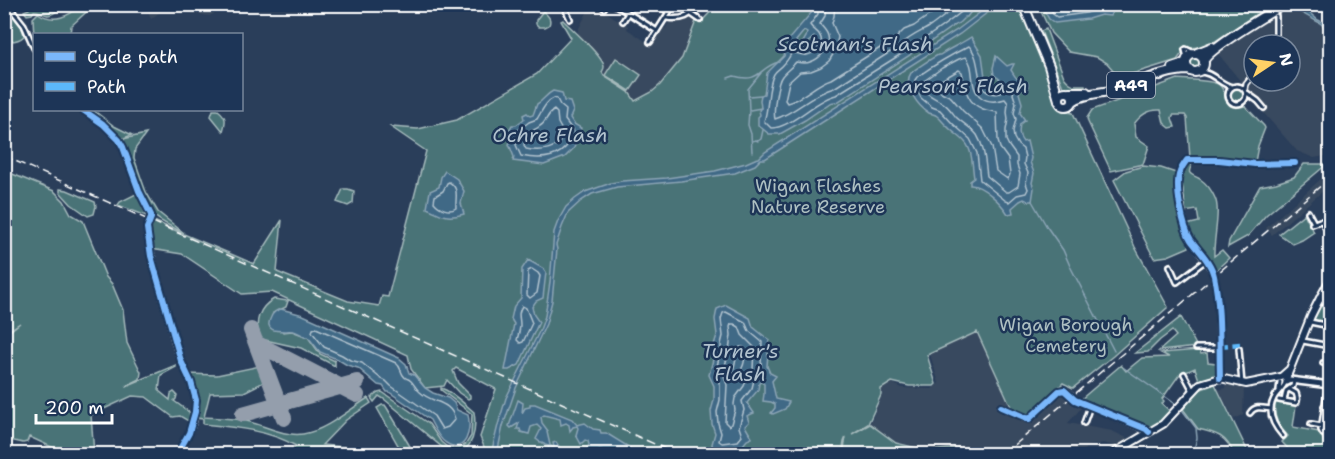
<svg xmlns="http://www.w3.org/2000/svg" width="1335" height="459" font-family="'Shantell Sans',sans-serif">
<rect width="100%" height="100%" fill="#2a3e5a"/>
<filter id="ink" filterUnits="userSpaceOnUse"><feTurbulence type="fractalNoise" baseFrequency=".0167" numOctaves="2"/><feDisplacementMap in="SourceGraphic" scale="12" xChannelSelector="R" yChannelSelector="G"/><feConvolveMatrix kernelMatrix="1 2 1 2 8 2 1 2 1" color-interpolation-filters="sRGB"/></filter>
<g filter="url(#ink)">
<path fill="#39495e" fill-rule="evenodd" d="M224 5 226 8 209 16 165 8 151 19 146 5Z
M594 5 628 26 627 29 651 45 661 30 666 28 669 21H683L692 18 696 21 686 44V51L682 58 660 85 652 92 634 102 629 92 605 76 603 72 605 68 604 63 598 54 586 44 578 34V30L589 9Z
M1290 5H1293L1298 11 1320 23 1330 32V155L1314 158 1297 151 1254 102 1242 83 1216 51ZM1254 45H1290V81H1254Z
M1330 171V185L1272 235 1266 228Z
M977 332 1012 411 1032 421 1017 435 1063 392H1065L1078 405 1082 407 1068 423 1112 431 1131 440 1119 448 1111 445 1103 443 1085 447V449L1081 452 1082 454H978L979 453 976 447 959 450 958 448 929 450 896 442 870 424 882 395 881 389 892 383 902 388 932 389 939 383 930 354Z
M1226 382 1244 387 1243 415 1234 419 1219 390 1225 388Z"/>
<path fill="#4a7377" stroke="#a4b9bb" stroke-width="1.5" d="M29 5H64C60 8 54 15 48 15 43 14 40 11 34 11L32 14 27 15 24 11 29 9Z
M82 5H94L71 26 70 34H34V37L33 18 38 13C54 24 69 16 82 5Z
M717 5H1020L1046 67 1055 93 1058 106 1062 111 1073 113 1135 247 1168 307 1113 356 1073 388 1063 383 1028 417 1013 411 977 332 927 355 936 384 934 386H909L892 382 881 389V395L868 424 852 434 870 424 896 443 929 451 958 448 959 450 976 448 979 454H843L846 437 844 442 842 454H487L480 437 496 389 456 368 453 371 458 383 470 395V398L468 399 459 393 447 380 444 386 425 388 411 369 408 355 272 292 242 294 182 254 151 249 149 234 154 221C187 236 220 249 254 264L282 220 277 272 348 301 379 306 382 296 388 297 426 151 391 127 418 129 457 120 537 74 571 38 561 21 563 20C571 28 605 58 604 67 604 69 603 70 602 72L604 76 629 92 635 101 652 92 660 85 682 58 696 21 700 23Z
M1038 5H1270L1208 46 1190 48 1183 52 1177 60 1119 78 1114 71 1107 63 1097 57 1069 52 1051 33Z
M4 7C15 13 22 23 24 36 20 40 16 41 10 41L5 37Z
M543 11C547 15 552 18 549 25L545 27H539L536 24V20Z
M1046 29 1064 77C1071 86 1074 85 1085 85V88C1078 90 1070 92 1063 87L1041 31Z
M1188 62a7 7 0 1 1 14 0a7 7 0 1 1-14 0Z
M616 58 641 75 630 91 605 75Z
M1178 79C1188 80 1211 80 1218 84 1231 93 1220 113 1245 106L1264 126 1265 128 1258 146 1255 162 1223 160 1221 157 1213 156 1190 158 1187 118 1185 115H1173L1172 118 1175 127 1170 128 1164 123 1161 110C1149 109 1141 114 1134 124L1136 137 1149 146 1143 164 1111 171 1088 122 1087 118 1092 110Z
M1230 95a7 7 0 1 1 14 0a7 7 0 1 1-14 0Z
M84 110H93L114 126 132 135 121 139 118 138 98 119 95 113 91 115Z
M213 110H218C227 117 226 121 223 131L211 116Z
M146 134 135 149 134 158 146 192 158 212 184 233C173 227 159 222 151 213 138 199 131 161 121 142L123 139Z
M1193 162C1186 176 1190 173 1200 179 1206 183 1212 191 1215 198 1221 211 1213 240 1214 256L1222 250 1229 258 1214 272C1208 254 1192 243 1186 225L1199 222 1197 210 1184 212C1181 194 1177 177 1189 163Z
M1304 164H1327L1266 215 1248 236 1228 247 1229 241 1260 186 1276 183 1294 177Z
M1143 166 1161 168 1179 174 1181 208 1188 235 1189 247 1168 256 1154 258 1114 180 1126 171Z
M5 171 54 191 64 201 71 214 83 221 106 277 112 284 123 310 127 343 141 372 140 379 126 386 176 365V367L161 375 159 391 170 400 171 394 174 392 177 395 176 399 174 401 189 412 191 420 190 422 180 416 173 417 146 397 132 396 91 415 94 454H58V450L32 438 29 437 27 442 23 443 5 439V335L20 323 5 333Z
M60 189 67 190 95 202 96 206 94 214 88 216 71 204 60 192Z
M343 189H348L354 191 353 203 348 206 337 202Z
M138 193 149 217 118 205 120 202Z
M1304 214 1314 232 1302 240 1293 244 1279 234Z
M274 299 288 301 286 307 273 313 283 332 292 331 308 337 320 354 335 361V366L301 348 261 339C253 323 259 307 274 299Z
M1323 302 1330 314V324L1314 321 1313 318 1320 303Z
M1181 317 1197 347 1159 351 1176 336 1172 331 1160 340 1148 352 1135 353Z
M1199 350 1201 354 1207 353 1208 362 1216 363V375L1212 378 1200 383 1195 368 1179 375 1162 399 1164 401 1162 404 1172 413C1165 420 1159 425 1150 427L1080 400 1121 365 1126 371 1142 358 1169 357 1161 353Z
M260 366 266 381 244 392 210 393 204 417C216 418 229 418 241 420 261 423 282 437 303 434 325 431 349 410 368 398L371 403 346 420 322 445 353 448 355 454H317L319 453 317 451 313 454H289L296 446C268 430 234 427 203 424V419L196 418V396L188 374 217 375Z
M1215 384 1249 454H1234C1226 436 1217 433 1198 429L1183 409 1199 390Z
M441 388C451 391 466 405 474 412 476 425 475 440 465 450L453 451 442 447 384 399 379 396 374 402 371 398 378 393 382 392 429 424 441 442 447 447 453 449 460 448 466 444 471 436 472 414 441 390Z
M1277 403 1296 406 1293 427 1319 432 1324 441 1330 448V454H1288L1291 452 1282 442 1288 436C1279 426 1273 418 1275 404Z
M382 405H385L387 408 414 453 413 454H403L377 408Z"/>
<path fill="#3f6986" stroke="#8ca5b6" stroke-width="1.5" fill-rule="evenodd" d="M813 4H982V5L972 10 967 17H965L959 23 953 26 923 47 917 48 910 55 836 103 834 102 830 103 805 120 780 134H769L758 125V117L760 115 759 110 761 108 760 100 761 95 764 94 767 73 784 56 788 40 812 12ZM804 31 807 33 806 37 803 42 804 44H806L814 37 816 39C810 49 801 55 796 41Z
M990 5H997L960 34 779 150 765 159H761L755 165 735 173 681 181 617 187 592 194 581 201 568 213 562 227 556 245 557 249 552 301 546 324 516 388 503 426 497 454H491L498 425 506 398 540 330 545 316 550 282 554 232 558 221 566 207 575 199 585 192 611 183 622 181 667 178 715 171 746 163 755 159 759 158 765 152 957 30Z
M1041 5H1119L1115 6 1110 16 1101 15 1088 19 1055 23 1049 19Z
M1293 5H1300L1318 20 1330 25V32L1320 23 1298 11Z
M971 37 982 55 986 84 991 88 998 87 1001 80 994 75 993 68 996 56 1007 66 1012 64H1014L1011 70C1017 80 1016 79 1028 83V88L1021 89 1019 93 1022 103 1020 113 1025 120 1020 124C1019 130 1018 136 1023 142L1027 141 1031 158 1030 162 1034 173 1032 183 1034 188 1032 201H1028L1024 199 1020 201 1012 208 1013 213 1008 214C1002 204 982 184 970 185V181L974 178C972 166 973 151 965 142 960 136 952 132 947 126 943 123 941 119 937 116 935 114 931 114 929 113 919 107 902 86 911 73 915 69 932 58 938 55H940C950 48 961 44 971 37Z
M553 91 562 93 564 101 570 102 573 111 570 118 574 124 581 128 574 148 565 157 544 165 513 161 514 157 509 144 512 139 509 130 512 125H516L524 119 523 115 527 113 530 116 533 115 537 104C544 100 545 95 553 91Z
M445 171 457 179 464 191 461 203 464 214C445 219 444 215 427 208L430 191 439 187 441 177Z
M528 260 544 269 546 272 543 298 536 301 532 307 534 315 539 322 519 365 509 370H505L514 324 511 319 514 306 521 298 522 269Z
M726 305 750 318 753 327 769 340 767 366 770 373 776 376 772 381 776 399 789 402 785 409 773 414 771 413 775 408V404L771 402 763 401 764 394V384L761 382 759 383 758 390 747 403 754 413 747 416 749 422 745 426 752 438 747 440 743 445 723 449 724 454 713 450 712 444 715 433 712 424 711 411 714 400V386L709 375 716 348 714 345 717 335 715 319 717 309Z
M281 309 303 315 399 358 406 364 409 373 414 375 425 388 433 393 448 398 454 403 457 410 468 415C472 429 466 456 446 443 439 439 434 428 430 420L389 392H387L383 386 378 385 358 368 347 365 339 360 320 352 308 337H306C302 335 298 332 293 331 284 330 262 335 271 317 273 312 277 310 281 309Z
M518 400 523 403 522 413 525 408 530 407V404H535L572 419 577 425 585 423 593 429 600 430 601 433H606L632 449 635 454H614L611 453H603L601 450 597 452V454H587L585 453 589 445 588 441 585 440 581 444 576 435 578 428 577 426 573 427 570 431 569 425 566 423 561 425 560 419 544 415 541 417 542 423 548 431 547 432 550 445 552 447H554L553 443 556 442 560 448 557 454H549L552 452 548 450 549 446 545 445 542 442H540L536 439 541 429 537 425 531 427 529 434 521 432 520 429H517L519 423 511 428 509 426Z"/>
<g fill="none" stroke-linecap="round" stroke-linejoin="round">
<path stroke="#b2c3cf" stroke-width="1.5" d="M818 4V14L810 25C813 30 818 31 820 36 825 44 814 54 807 55 802 56 796 53 792 52 790 56 788 60 784 64 781 68 776 70 774 74 767 86 769 109 764 121L771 128C792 128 816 99 836 95L906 51C913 44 918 43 927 37 942 27 957 17 970 4
M826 4 825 16 820 24C823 28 827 31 828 36 831 47 820 59 810 62 806 64 801 63 796 62 792 67 786 71 782 76 777 82 773 112 775 119 796 113 813 93 834 88L901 45C910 36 921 32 931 26 941 19 950 11 960 4
M835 4 834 16 832 23 838 37 835 51 829 61 821 67 811 71 800 72 789 82 785 100 787 103C803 99 815 84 831 79L896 38 904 30 914 26 945 4
M1048 4 1054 15 1057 17 1086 13 1100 9 1106 10 1110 4
M969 46C985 62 971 99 1000 93L1008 82H1011L1015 86 1013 94 1016 103 1014 113 1016 119 1013 131 1014 138 1018 145 1023 149 1025 157 1024 164 1028 173 1026 183 1028 189 1026 193 1017 195 1009 202 1006 201 980 180 977 153 970 139 952 123 940 110 932 107 921 98 916 88 915 80 917 77C934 65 951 55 969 46Z
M966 57C976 67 968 87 981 97 988 103 996 102 1005 99L1008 103 1007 112 1008 119 1006 130V140L1009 146 1017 157V165L1020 174 1018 186 1009 192H1006L987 176C985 162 985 148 977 135 972 128 962 123 956 117 952 112 948 106 943 103 934 97 921 94 924 81L942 68 959 59Z
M959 70 962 72C965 87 966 103 983 109 988 111 993 111 997 112L998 141 1000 148 1008 159 1010 174 1008 179 1006 178 996 171 992 147 983 129 963 111 951 97 941 92 935 87 936 83Z
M554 98 557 99 560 105 566 110 565 120 574 132C566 158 544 161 521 156L516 145 518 140 517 131 529 122 537 119C542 111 546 101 554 98Z
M554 110 557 113 558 123 564 134C560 150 540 152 526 149L524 145 526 135C530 131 535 130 540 126 547 122 546 115 554 110Z
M449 182C460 188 455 198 456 208 449 213 439 208 434 202L435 196 443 191 447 183Z
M532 269 538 273 540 276 537 293 530 298 527 295 528 271Z
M522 306 526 308 532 323 523 342 520 343 517 340C518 336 520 330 520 325 520 317 517 314 522 306Z
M726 312 745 322 749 331 762 342 761 366 762 374 754 380 752 388 742 401 744 410 739 427 742 436 738 441 722 443 719 441 721 433 718 423 717 412 720 400V385L715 374 721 350V344L723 336 721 319 723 313Z
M731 324H734L739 327 742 335 754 347 753 370 748 376 744 386 735 398 734 404 735 410 731 424 729 426 725 422 727 385 723 373 729 351 731 335 730 327Z
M316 328 396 363C401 367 400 370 403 375 407 381 406 376 411 381 414 384 416 389 420 392 433 404 450 400 455 419L448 427 442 429 434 416 391 386 386 381 380 378 362 363 350 360 342 355 324 347 312 332 313 329Z
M740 347H743L745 350C745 361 744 370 735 375L733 372 738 349Z"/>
<path stroke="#8ca5b6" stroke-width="1.5" d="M728 78 734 76C761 84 758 67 779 62
M749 96 761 95
M750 110 761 108
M752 141 756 140 758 141 761 139 763 130
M752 152 751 134 748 125 749 110 748 89 761 73
M1032 201 1047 227 1063 250 1070 266 1114 351
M1124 368 1177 405
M1183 411 1196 428 1197 438 1193 454"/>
<path stroke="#949eac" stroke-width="16" d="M251 330 284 418
M256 343 357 395
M243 414 357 382"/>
<g stroke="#fff" stroke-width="8">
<path id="street" d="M6 4 13 11 24 25 34 48
M563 4 570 19
M614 4 657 31
M658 4 669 12
M677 4 700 20
M1317 4 1323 8 1324 4
M604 8 606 4
M667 18C683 20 690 17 699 4
M623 21 628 13
M650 42 674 4
M1273 45 1276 34V16
M1185 50 1186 49 1194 53
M1185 50 1187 58
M1198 72C1212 71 1219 84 1232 87
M1228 95a9 9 0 1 1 18 0a9 9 0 1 1-18 0Z
M1245 90 1246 84 1254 74
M1247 93 1258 101 1264 108
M83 110 103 124 119 140 123 147 139 191 151 218
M1308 212 1314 223
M1312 224 1320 221 1323 222 1330 236
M147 228C151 258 159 287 168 317 172 331 175 347 181 361 186 374 194 386 196 399 198 420 187 438 177 454
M1170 266 1177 282 1206 260
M1213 272 1188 235 1184 224 1179 186V174L1187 160H1219L1255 164 1295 163
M1215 284 1218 300 1220 378
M1310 322 1330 326
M1303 341 1330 346
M1196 348H1219
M1239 349 1242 384
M1323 363 1330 364
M1330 372 1321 430 1323 434 1330 435
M1184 374 1193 391
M1279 390 1280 382
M1279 400 1296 403C1299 400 1297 396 1296 393L1289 389
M1078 401 1148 431
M1284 401 1286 391 1293 386 1294 381
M1324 406 1330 407
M1001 407 1029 419 1060 391 1065 390 1070 394
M1250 413C1255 405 1263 408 1271 409
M1084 423 1090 406
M1311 424 1322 426
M1283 436C1272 424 1266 410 1276 395 1279 391 1283 388 1285 383"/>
</g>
<g stroke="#fff" stroke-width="10">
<path id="secondary" d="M1321 296 1330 310
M1286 382 1290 380 1330 385"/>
</g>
<g stroke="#fff" stroke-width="10">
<path id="primary" d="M1286 379 1311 316 1321 296 1330 280
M1112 454 1163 424 1200 384 1220 378 1246 384 1281 377 1290 369"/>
</g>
<g stroke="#fff" stroke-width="12">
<path id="highway" d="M1023 4 1049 66 1059 100
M1197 53 1212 47
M1186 63a9 9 0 1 1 18 0a9 9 0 1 1-18 0Z
M1204 60C1212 46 1268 14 1284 4
M1172 68 1181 65 1186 62
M1059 99a7 7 0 1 1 14 0a7 7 0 1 1-14 0Z
M1069 92H1086
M1073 101C1084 93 1102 93 1115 90 1136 84 1168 69 1190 70"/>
</g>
<use href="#street" stroke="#1d3557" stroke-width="3"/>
<use href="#secondary" stroke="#1d3557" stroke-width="5"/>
<use href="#primary" stroke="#1d3557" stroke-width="6"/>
<use href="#highway" stroke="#1d3557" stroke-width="8"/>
<path stroke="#fff" stroke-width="1.5" stroke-dasharray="9 4.5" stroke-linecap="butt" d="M4 156 677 454
M1004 454 1330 178"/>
<g stroke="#fff" stroke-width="8" stroke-linecap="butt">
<path id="street-bridge" d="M147 228 151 218
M1213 272 1215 284
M1070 394 1075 400 1078 401"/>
</g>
<use href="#street-bridge" stroke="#1d3557" stroke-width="3"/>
<path stroke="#5cb8fa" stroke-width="4.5" stroke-dasharray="9 4.5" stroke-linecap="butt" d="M1219 346 1240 344"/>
<g stroke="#1d3557" stroke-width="10">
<path id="cycleway" d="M83 110 103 124 119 140 123 147 139 191 151 215V218L147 228 151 256 181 361 191 382 196 400 195 412 189 433 177 454
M1220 378C1219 344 1221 309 1214 276 1211 262 1199 251 1191 240 1183 228 1174 186 1180 172 1181 168 1184 164 1187 160H1219L1255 164 1295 163
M1001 407 1029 419 1059 391 1064 390 1075 400 1146 429 1149 432"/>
</g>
<use href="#cycleway" stroke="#7ab7fb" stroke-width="6"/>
</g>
</g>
<g text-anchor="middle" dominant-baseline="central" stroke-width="5" stroke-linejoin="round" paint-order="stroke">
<rect fill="#1d3557" stroke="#bbc2cd" stroke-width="1.5" x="1107" y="72" width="48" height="26" rx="4.5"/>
<g font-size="16" font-weight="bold" fill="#fff">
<text x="1131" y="85">A49</text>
</g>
<g font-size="18" fill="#aec0c2" stroke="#1d3557">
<text x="818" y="186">Wigan Flashes<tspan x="818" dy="21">Nature Reserve</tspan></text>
<text x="1066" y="325">Wigan Borough<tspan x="1066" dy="21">Cemetery</tspan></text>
</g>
<g font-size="20" font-style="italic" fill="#b2c3cf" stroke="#1d3557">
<text x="855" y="44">Scotman's Flash</text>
<text x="953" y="86">Pearson's Flash</text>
<text x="550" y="135">Ochre Flash</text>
<text x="740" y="351">Turner's<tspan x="740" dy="23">Flash</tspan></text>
</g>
</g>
<rect width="1335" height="459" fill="none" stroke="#1d3557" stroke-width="24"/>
<rect x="12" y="12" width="1311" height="435" fill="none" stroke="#fff" stroke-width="2" filter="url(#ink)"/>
<rect x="33" y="33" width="210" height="78" fill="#1d3557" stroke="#77869a" stroke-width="1.5"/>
<rect x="45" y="52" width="30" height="9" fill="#7ab7fb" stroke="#77869a" stroke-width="1.5"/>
<text x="87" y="63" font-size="18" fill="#ffffff">Cycle path</text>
<rect x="45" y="82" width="30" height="9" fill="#5cb8fa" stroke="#77869a" stroke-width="1.5"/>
<text x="87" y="93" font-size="18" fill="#ffffff">Path</text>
<g transform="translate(1272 63) rotate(77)"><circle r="28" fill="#1d3557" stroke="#77869a" stroke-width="1.5"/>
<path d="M0-4.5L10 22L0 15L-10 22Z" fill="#ffd166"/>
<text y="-9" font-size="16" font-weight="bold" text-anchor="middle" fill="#ffffff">N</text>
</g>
<path d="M36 414v9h76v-9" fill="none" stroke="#ffffff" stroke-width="3"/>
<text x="45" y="414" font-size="18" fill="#ffffff" stroke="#1d3557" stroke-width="4.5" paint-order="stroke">200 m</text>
</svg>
